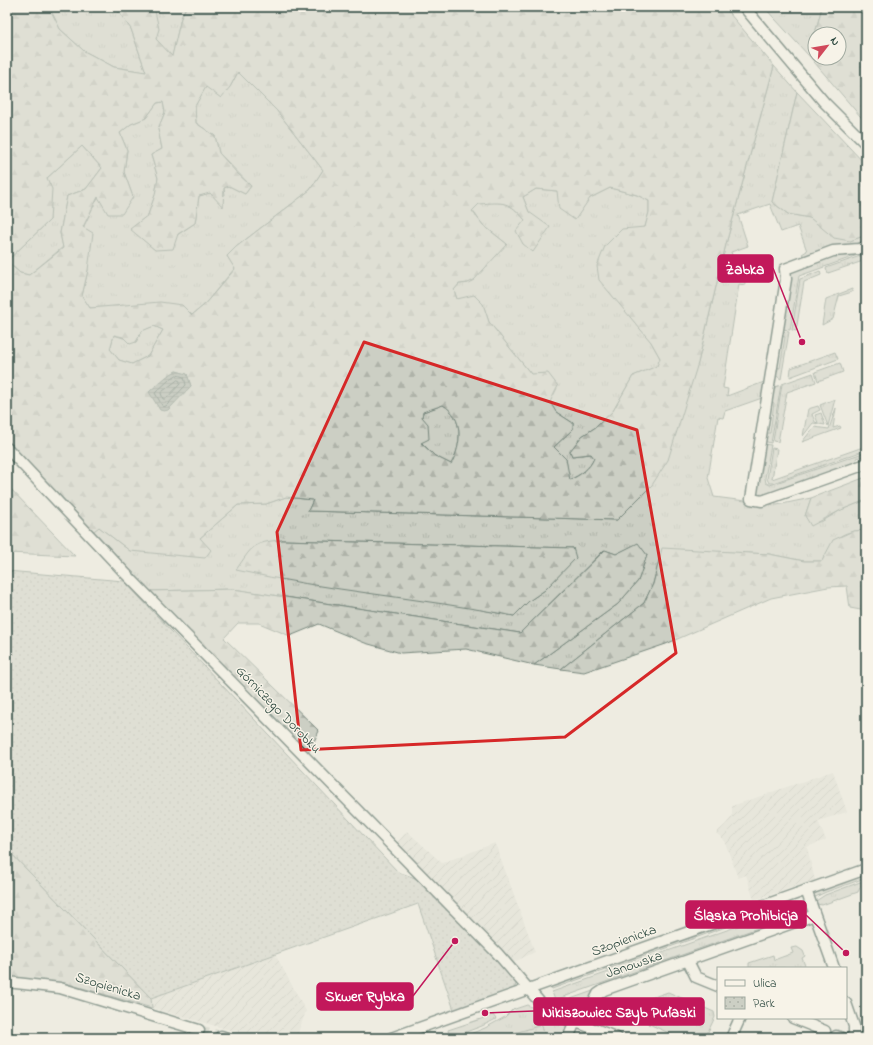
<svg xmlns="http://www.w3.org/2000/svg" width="873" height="1045" font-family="'Indie Flower',sans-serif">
<defs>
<pattern id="industrial-furrows" width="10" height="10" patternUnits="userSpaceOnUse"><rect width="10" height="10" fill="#ddddd2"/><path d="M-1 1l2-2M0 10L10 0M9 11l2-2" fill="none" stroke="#bdbfb5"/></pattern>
<pattern id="grass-tufts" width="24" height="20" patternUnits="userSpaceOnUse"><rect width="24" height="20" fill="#cccfc4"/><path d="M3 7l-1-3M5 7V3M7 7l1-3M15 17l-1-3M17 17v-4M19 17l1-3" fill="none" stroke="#afb3a9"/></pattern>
<pattern id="forest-firs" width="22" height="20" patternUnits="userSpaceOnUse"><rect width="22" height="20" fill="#cccfc4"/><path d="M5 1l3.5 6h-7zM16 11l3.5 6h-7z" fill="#afb3a9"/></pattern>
<pattern id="park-dots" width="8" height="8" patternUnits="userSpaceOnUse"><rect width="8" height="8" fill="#cccfc4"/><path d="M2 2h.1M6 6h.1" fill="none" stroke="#afb3a9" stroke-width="1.8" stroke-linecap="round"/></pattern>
<pattern id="water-rules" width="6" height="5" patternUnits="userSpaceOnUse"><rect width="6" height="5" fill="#9fa99f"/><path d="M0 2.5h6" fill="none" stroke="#818b82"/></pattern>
</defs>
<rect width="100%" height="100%" fill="#eeece1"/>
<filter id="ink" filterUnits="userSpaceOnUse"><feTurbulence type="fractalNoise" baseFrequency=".025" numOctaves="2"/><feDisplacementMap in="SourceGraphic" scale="8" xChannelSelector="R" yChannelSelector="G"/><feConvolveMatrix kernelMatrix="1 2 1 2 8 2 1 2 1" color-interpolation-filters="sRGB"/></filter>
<g filter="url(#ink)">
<path fill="url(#industrial-furrows)" d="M833 771 847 812 818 821 826 840 807 847 815 880 754 900 746 875 738 878 724 840 716 833 726 824 732 816V806Z
M407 831 442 863 495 843 535 952 514 962 395 845Z
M275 954 306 1011 296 1038H258L152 1008 151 998Z"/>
<path fill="url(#grass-tufts)" stroke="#76867c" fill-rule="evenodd" d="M49 7H115L131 29 146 72 114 67 84 51 60 29Z
M159 7H186L181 18 172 57 156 39 155 11Z
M764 7H822L809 56Z
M774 66 797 92 772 202 788 214 810 218 850 241 866 235V244L806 257 802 254 807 251 798 226 781 232 770 204 738 215 748 246 731 252 739 273 744 271 745 285 739 284 723 388 728 389 727 396 764 382 762 398 725 411 723 418 718 417 708 478 714 497 777 505 811 498 805 516 821 522 841 510 866 500V530C838 532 835 538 822 561H804L769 554 662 549 653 584 644 603 561 669 534 665 618 604 638 581 647 555 638 544 616 554 604 550 520 633 233 589 150 591 94 531 98 526 130 551 200 538 238 505 266 504 286 497 313 500 308 511 617 520 698 363 726 244ZM282 540 573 548 575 558 545 590 529 601 514 616 468 607Z
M238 72 277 111 323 170 310 190 236 247 227 256 235 268 203 306 192 315 126 306 90 308 82 296 88 270 83 228 98 197H133L124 172 127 150 120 133 131 124 146 118 157 103 163 102 165 112 158 129 162 149 151 155 158 178 155 195 148 215 131 229 155 250 195 223 199 196 210 193 225 195 224 188 229 186 245 194 251 186 219 153 215 136 196 123 195 106 206 86 230 87Z
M82 146 102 168 86 189 67 196 60 233 63 247 29 275 20 273 7 261 50 220 47 178Z
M610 188 637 195 649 201V212L645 227 651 342 660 358 658 366 633 376 613 411 596 427 582 436 570 451 572 456 591 454 594 458C590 469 580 475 569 480L566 459 554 447 573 429V423L556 412 531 374 489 322 483 304 457 299 454 290 459 284 468 283 507 244 483 225 472 210 479 203C504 202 509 201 525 220L523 244 529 212 523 197 536 189 557 191 590 198Z
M866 252 799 276 790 330 781 329 790 272 835 254Z
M866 254V260L828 273 826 268Z
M820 271 821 275 804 282 796 331 792 330 800 279Z
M852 289V292L839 296 833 319 822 325 826 299Z
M154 326 163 330 148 356 132 364 119 360 110 349 114 335 136 342 141 331Z
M781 331 789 332 781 379 775 375V367L780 368 785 337 780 336Z
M835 352 838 359 790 377 791 368Z
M840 363 843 372 818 381 815 372Z
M813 373 816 382 787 392 778 442 773 441 782 384Z
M781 385 771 443 763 441 764 433H770L774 403 769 401 772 388Z
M835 399 828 426 820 405Z
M443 405C464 417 462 445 451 464L435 456 421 442 428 425 422 417 423 412Z
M818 406 820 410 812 414 815 422 818 423 815 415 821 413 825 425 813 423 803 436 808 409Z
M836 408 833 428 840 426 841 428 802 442 814 427 829 429Z
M762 444 771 445 765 478 766 483 770 485 866 452V455L856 458 858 464 763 497 756 496Z
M866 446V450L773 483H769L767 479 772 448 777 449 772 479Z
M866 873 865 878 826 892 813 898 816 891Z
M863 881 858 892 822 905 817 904 816 901 825 895Z
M790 900 791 904C774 910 756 914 740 922L552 989 550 986Z
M792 906 797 914 555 1000 552 992 741 925 750 919 760 918Z
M797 947 803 951 805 956 802 958 806 968H749V963L773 955 774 960 793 953 791 948Z
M688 957 602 989 585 1011 579 1016H569L551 1006Z
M668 992 714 1012 715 1017 705 1038H680L649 1024 655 1013 648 1010 643 1021 623 1011 625 1007Z
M527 1005C535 1009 567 1021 567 1029 567 1031 565 1035 565 1038H460L485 1028 505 1017 514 1008 515 1009Z
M493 1015 496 1019 482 1026 450 1038 448 1030Z"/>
<path fill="url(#forest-firs)" stroke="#76867c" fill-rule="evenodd" d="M7 7H49L60 29 84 51 114 67 146 72 131 29 115 7H159L155 11 159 29 156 39 172 56 181 18 186 7H724L774 66 726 244 698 363 668 460 652 485 617 520 308 511 313 500 286 497 266 504 238 505 200 538 211 550 205 558 130 551 99 527 94 531 7 440V262L20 273 29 275 63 248 60 233 67 196 86 189 102 168 82 146 47 178 52 189 50 220 7 261ZM238 72 277 111 323 170 310 190 236 247 227 256 235 269 203 306 192 315 182 305 160 302 90 308 82 296 88 270 93 233 83 227 98 197 108 214H122L133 197 124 172 127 150 120 133 131 124 146 118 157 103 163 102 165 112 158 129 162 149 151 155 158 178 155 195 148 215 130 229 155 250 173 249 178 234 195 223 199 196 210 193 223 207 224 188 229 186 245 194 251 186 237 173 219 153 215 136 196 123 195 106 206 87 221 98 230 87ZM610 188 637 195 649 201V212L645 227 622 229 605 246 597 266 599 280 651 342 660 358 657 366 633 376 613 411 596 427 582 436 570 451 572 456 591 454 594 458C590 469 580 475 570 480L566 459 554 447 573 429V423L556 412 550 402 558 386 548 373 531 374 489 322 483 304 474 295 457 299 454 290 459 284 468 283 474 280 507 244 483 225 472 211 479 204C504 202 509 201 525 220L516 231 523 244 533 252 550 227 529 212 523 197 536 189 557 191 559 209 575 220 590 198ZM154 326 163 330 148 356 132 364 119 360 110 349 114 335 123 337 130 344 136 342 142 331ZM176 371 187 374 191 386 149 392 167 377ZM443 405C464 417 462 445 451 464L435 456 421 443 429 439 428 424 422 417 423 412Z
M822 7H866V123L809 56 815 34V58H839V34H815Z
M797 92 866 165V235L850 241 834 238 810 218 788 214 772 202Z
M866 477V500L841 510 811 526 805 516 811 498Z
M7 485 75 556 7 553Z
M866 530V611L850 608 847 586 828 587 771 598 666 644 584 672 561 669 644 603 653 584 662 548 769 554 804 561H822L833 540 853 531Z
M282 540 573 548 576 558 545 590 529 601 514 616C422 598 328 591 236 570 252 547 252 542 282 540Z
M638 543 647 555 638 581 618 604 534 665 466 649 401 653 365 643 319 624 290 636 259 623H238L224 638 319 731 307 756 150 591 233 589 520 633 605 550 616 554Z
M7 849 151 998 152 1008 65 983 7 977Z"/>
<path fill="url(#park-dots)" stroke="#76867c" d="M7 571 124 581 398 872 418 879 514 976 517 982 514 989 454 1010 418 904 151 998 7 849Z
M542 1025 545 1038H513L511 1034Z"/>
<path fill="url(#water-rules)" stroke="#6c7e74" d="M176 371 187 374 191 386 168 410 164 411 160 410 149 392 166 377Z"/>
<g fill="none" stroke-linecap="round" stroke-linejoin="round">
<path stroke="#52685f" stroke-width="1" d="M177 375 184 377 186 385 166 406 163 407 155 393 169 380Z
M178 380 180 381V384L166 399H163L161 393Z"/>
<path stroke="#c5c9be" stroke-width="10" stroke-dasharray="10 5" stroke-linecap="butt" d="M199 1030 221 1036"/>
<g stroke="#1f3d34" stroke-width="13">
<path id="minor" d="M744 7 824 102 866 144
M866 247 859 249 833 251 785 269 786 279 751 499 762 501 866 464
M7 448 125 573 498 954 544 1007 567 1019 590 1027
M806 890 834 968
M688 961 696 977 718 986
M7 982 60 988 199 1030
M846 1003 854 1026V1036L850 1038
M793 1018 825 1031
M583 1024 598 994 604 990 815 915
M595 1029 617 1038
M221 1036 227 1038
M836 1036 842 1038
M391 1038 866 869
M568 1038 575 1022
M731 1038 740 1018"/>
</g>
<use href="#minor" stroke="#f7f3e8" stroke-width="10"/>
</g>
</g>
<path d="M0 0H873V1045H0ZM364 342 637 430 676 653 565 737 301 750 277 532Z" fill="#eeece1" fill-opacity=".55" fill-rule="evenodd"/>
<path fill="none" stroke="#d62828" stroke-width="3" stroke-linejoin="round" d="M364 342 637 430 676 653 565 737 301 750 277 532Z"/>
<g text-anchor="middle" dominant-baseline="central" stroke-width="3" stroke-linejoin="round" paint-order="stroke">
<g font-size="14" fill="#1f3d34" stroke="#f7f3e8">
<text transform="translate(278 710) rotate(46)">Górniczego Dorobku</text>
<text transform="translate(624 941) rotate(-20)">Szopienicka</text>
<text transform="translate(634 965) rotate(-19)">Janowska</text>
<text transform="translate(108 987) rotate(17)">Szopienicka</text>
</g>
</g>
<path fill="none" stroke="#c2185b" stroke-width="1.5" d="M802 342L773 268M846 953L806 915M455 941L413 996M485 1013L534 1011"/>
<g fill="#c2185b" stroke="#f7f3e8" stroke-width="1.5">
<circle cx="802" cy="342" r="4"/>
<circle cx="846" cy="953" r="4"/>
<circle cx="455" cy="941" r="4"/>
<circle cx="485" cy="1013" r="4"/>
</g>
<g fill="#c2185b" stroke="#c2185b" stroke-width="1.5">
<rect x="718" y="255" width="55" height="27" rx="4"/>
<rect x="686" y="901" width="120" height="27" rx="4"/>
<rect x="317" y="983" width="96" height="27" rx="4"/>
<rect x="534" y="998" width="170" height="27" rx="4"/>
</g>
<g font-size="15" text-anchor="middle" font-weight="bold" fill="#fff">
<text x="745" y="274">Żabka</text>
<text x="746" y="920">Śląska Prohibicja</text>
<text x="365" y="1001">Skwer Rybka</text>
<text x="619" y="1017">Nikiszowiec Szyb Pułaski</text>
</g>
<rect width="873" height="1045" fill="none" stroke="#f7f3e8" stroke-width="24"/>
<rect x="12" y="12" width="849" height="1021" fill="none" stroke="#1f3d34" stroke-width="1.5" filter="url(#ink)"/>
<rect x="717" y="967" width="130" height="52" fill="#f7f3e8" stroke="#a1aaa0"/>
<rect x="725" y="980" width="20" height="6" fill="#f7f3e8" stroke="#a1aaa0"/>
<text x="753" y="987" font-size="12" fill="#1f3d34">Ulica</text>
<rect x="725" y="997" width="20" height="12" fill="url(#park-dots)" stroke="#a1aaa0"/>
<text x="753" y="1007" font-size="12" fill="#1f3d34">Park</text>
<g transform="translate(827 46) rotate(59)"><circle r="19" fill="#f7f3e8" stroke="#a1aaa0"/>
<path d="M0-3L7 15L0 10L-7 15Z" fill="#d1495b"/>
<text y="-6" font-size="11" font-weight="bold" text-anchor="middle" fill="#1f3d34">N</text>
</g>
</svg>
